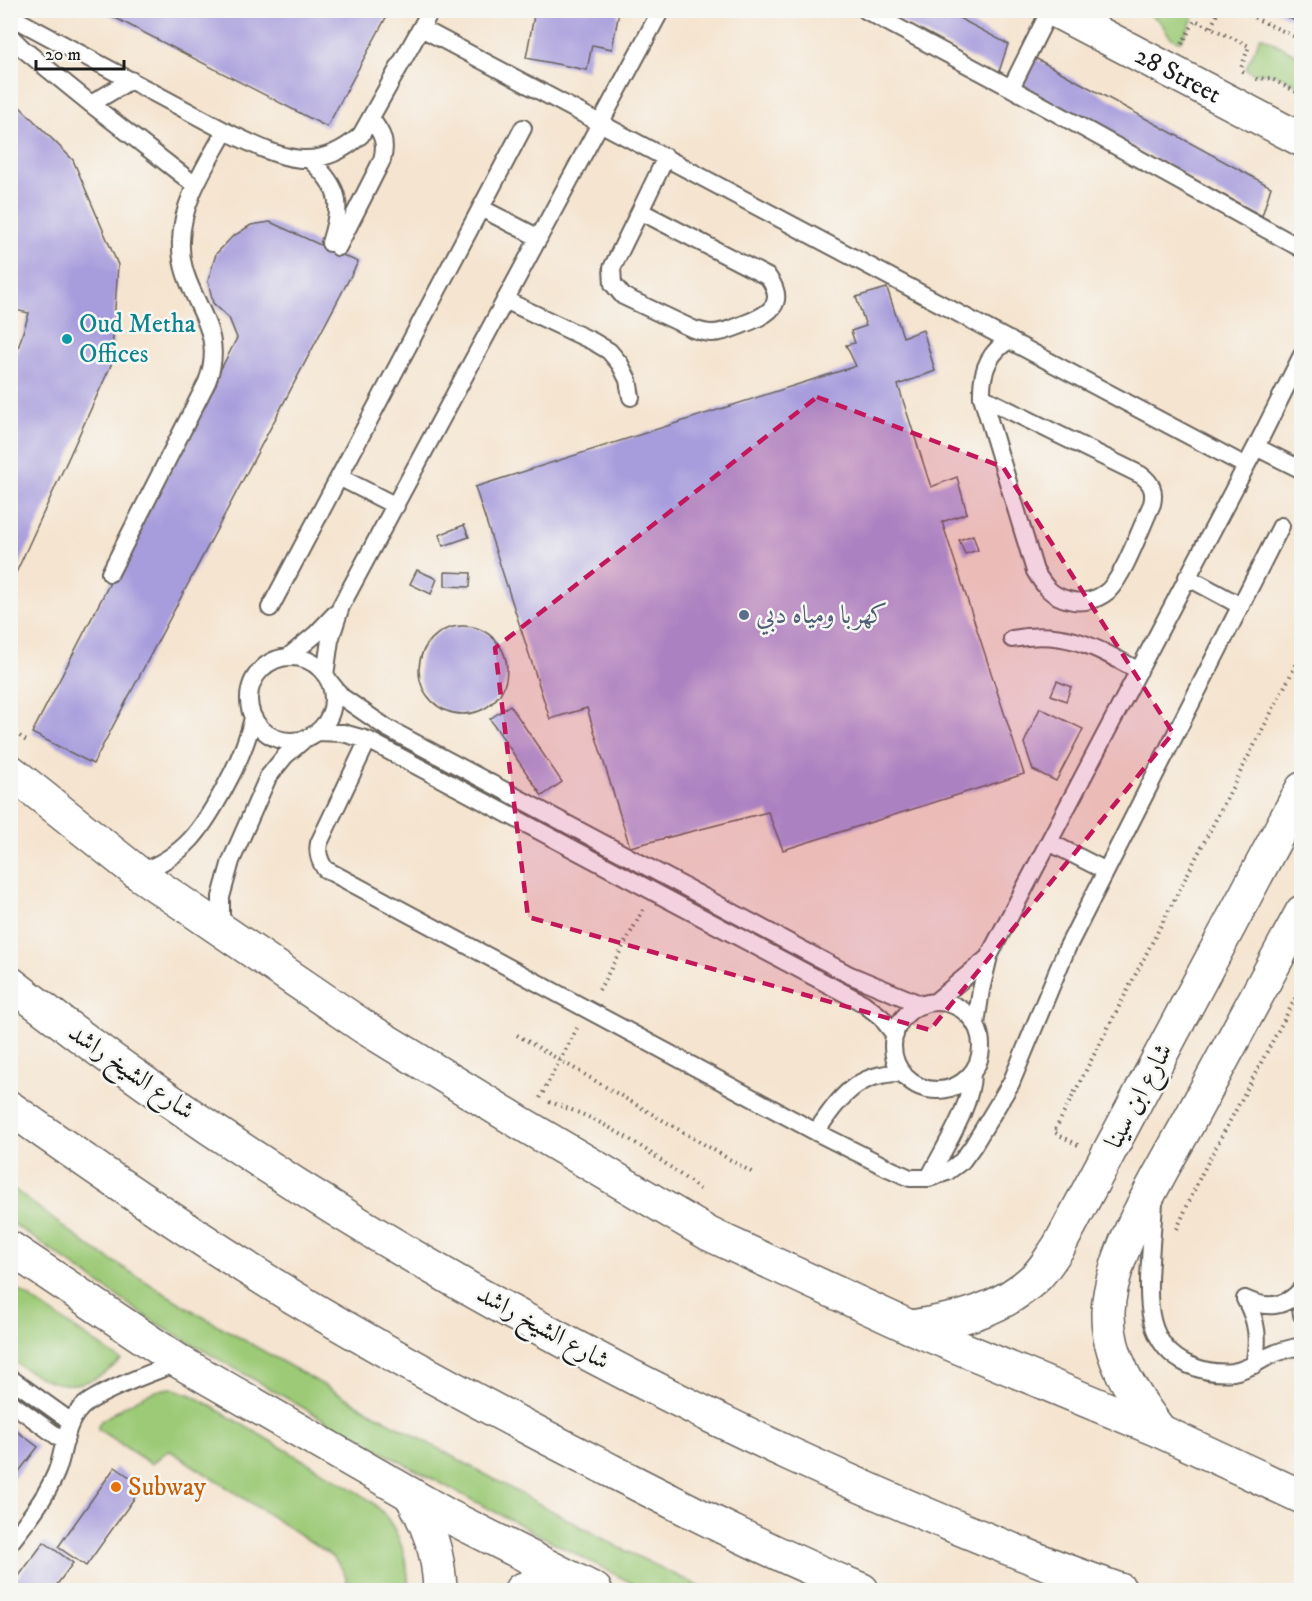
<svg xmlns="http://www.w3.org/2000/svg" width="1312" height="1601" font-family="'IM FELL DW Pica',Amiri,serif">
<rect width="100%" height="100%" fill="#f6f6f2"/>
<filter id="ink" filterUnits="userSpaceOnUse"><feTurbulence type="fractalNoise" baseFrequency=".0167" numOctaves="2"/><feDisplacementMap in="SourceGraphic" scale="12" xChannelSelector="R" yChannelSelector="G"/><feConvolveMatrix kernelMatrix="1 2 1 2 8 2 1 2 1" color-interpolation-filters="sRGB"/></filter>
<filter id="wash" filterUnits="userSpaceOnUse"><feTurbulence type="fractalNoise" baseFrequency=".008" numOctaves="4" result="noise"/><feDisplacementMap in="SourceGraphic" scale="24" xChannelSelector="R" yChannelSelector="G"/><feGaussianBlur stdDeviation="1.35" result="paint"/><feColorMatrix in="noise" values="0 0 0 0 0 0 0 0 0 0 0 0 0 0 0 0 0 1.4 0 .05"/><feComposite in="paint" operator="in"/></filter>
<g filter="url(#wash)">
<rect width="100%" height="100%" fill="#f5e4cf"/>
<path fill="#9dca77" stroke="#5c734a" stroke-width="1.5" d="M1141 11 1197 10V11L1181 41C1168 41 1167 29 1159 21 1154 16 1147 14 1141 11Z
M1261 36 1301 57V87C1293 83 1284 77 1274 74 1264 71 1254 78 1246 68Z
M11 1187 90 1247 198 1314 373 1413 620 1548 707 1590H645L474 1501 354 1437 154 1322 11 1222Z
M10 1285H11L121 1360C83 1396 50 1389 11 1359Z
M171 1388 192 1395C233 1419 274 1443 315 1467 337 1481 366 1493 383 1513 402 1535 408 1564 409 1590H348C348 1574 340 1563 328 1553L169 1450 151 1464 98 1429V1425L102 1420C123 1408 146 1390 171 1388Z"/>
<g id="blocks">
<path fill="#a79cdc" d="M100 10H390L327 127Z
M535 10H609L619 12 612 49 592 45 587 70 526 58Z
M879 10H944L1008 44 999 72Z
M1275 10H1302V25Z
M1035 58 1271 187 1262 216 1021 86Z
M10 97 73 160 118 265 111 365 10 586V374L29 313 10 309Z
M270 222 358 262 93 764 32 733 237 338 229 318 213 303 208 281 216 254 232 237 251 225Z
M887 288 903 337 923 330 935 371 898 385 931 487 957 477 967 513 942 522 1024 774 783 850 768 812 630 847 587 708 550 719 475 487 856 366 846 345 855 343 851 331 866 326 856 297Z
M464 525 469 537 443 546 439 535Z
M973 535 978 550 965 554 959 540Z
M417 570 437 579 431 594 410 584Z
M445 572 471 573 470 587 445 586Z
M419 670a44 44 0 1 1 88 0a44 44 0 1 1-88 0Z
M1057 681 1071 687 1066 701 1051 695Z
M510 705 562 782 542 796 490 719Z
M1040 708 1083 729 1056 781 1033 770 1024 743Z
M10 1426 38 1447 10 1483Z
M115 1467 143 1486 86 1566 58 1547Z
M44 1542 73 1563 53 1590H10V1588Z"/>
</g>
</g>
<g filter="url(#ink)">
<use href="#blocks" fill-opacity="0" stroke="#68625b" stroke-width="1.5"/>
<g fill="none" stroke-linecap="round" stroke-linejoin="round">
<g stroke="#68625b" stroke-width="20">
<path id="lane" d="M865 10 1011 88 1302 249
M10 16 225 131C276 155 313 178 361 135L431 10
M421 28 1246 466
M10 36 22 48 91 104 195 185
M1011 88 1050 10
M91 104 131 80
M310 160C342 189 342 205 330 243
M481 208 539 238
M640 211 768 277C788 304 768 315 744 324 734 328 723 333 712 333 705 333 699 331 693 329L623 296 613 284 612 268Z
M640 211 666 157
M338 247 382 160C387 142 382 133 371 119
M505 300 594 342 609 351 620 364 628 380 631 397
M982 397 1141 475C1152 483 1155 491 1152 504 1141 527 1125 574 1108 591 1097 600 1082 604 1069 600 1051 596 1044 586 1035 571Z
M982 397C981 373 988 352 1010 340
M1256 447 1302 470
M339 477 396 506
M110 573 207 382C230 325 178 296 181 241 182 200 206 166 225 131
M1187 577 1241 606
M270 608 523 128
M1012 639C1064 629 1094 646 1139 671
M288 657 316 634 335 614
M249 699a42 42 0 1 1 84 0a42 42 0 1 1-84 0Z
M325 675 330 640 341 606 661 10
M329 681 342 697 387 728 850 975 922 1005
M318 732 343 733 368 740 863 1003 881 1017 895 1035
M368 740 319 843C317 853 319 860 325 869L816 1132 890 1169 910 1178H929L947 1172 962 1161 973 1146 1011 1083 1067 948 1281 526
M1049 842 1106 871
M138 873C185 856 202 830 225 787 237 765 247 743 253 718
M221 929V897L231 861 268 777 285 756 306 738
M935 1002 989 957
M893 1046a44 44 0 1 1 88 0a44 44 0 1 1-88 0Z
M976 1024 981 990 989 956 1256 447 1302 355
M816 1132C840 1097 857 1072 903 1073
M929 1178C944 1147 972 1107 972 1073
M1154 1202C1153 1222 1151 1241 1150 1261 1147 1301 1146 1346 1189 1365 1203 1371 1217 1374 1233 1372 1246 1370 1256 1363 1267 1357 1277 1352 1290 1348 1302 1346
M1302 1293 1300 1299 1302 1315
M1245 1299C1258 1322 1259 1340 1254 1365
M1245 1299C1266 1309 1287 1308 1302 1288
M10 1378 70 1421
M10 1402 65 1442
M10 1543C27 1521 45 1499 56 1473 65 1452 63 1427 80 1409 94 1393 158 1370 180 1362"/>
</g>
<g stroke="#68625b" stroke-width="36">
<g id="street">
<path id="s1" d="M1054 10 1302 140"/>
</g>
</g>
<g stroke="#68625b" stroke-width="36">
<path id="secondary" d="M910 1327C958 1320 1001 1311 1037 1276 1045 1268 1052 1256 1059 1246L1302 789
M1160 1431C1134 1395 1107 1359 1108 1312 1110 1254 1159 1176 1187 1125 1225 1054 1263 983 1302 912
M410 1494C429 1525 439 1554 440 1590
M521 1590 543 1582 568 1578"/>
</g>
<g stroke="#68625b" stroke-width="36">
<path id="highway" d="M10 771 138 873 364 1027 519 1122 709 1234 910 1327 1160 1431 1302 1497
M10 983C250 1170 515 1326 790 1454 899 1504 1008 1551 1120 1590
M10 1108C103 1174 197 1238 293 1297 393 1357 496 1412 600 1465 686 1509 773 1554 862 1590
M10 1248 180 1362 450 1517 595 1590"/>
</g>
<path stroke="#68625b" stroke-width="4" stroke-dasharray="1.5 4.5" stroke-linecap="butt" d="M1238 10 1302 40
M1211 27 1219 10
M1182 44 1195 20 1249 46 1241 68 1244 75
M1256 79 1270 78 1302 95
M10 729 29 743
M599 990 643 910
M517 1035 753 1173
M540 1098 577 1028
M549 1102C610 1121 652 1153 702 1191
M1078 1145 1054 1132 1302 653
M1177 1229 1200 1177 1302 986"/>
<use href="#lane" stroke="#fff" stroke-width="16"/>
<use href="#street" stroke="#fff" stroke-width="33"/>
<use href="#secondary" stroke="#fff" stroke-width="33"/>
<use href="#highway" stroke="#fff" stroke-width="33"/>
</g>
</g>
<path fill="#c2185b" fill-opacity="0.2" stroke="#c2185b" stroke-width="4.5" stroke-dasharray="12 8" stroke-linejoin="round" d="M817 397 1003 467 1173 733 930 1030 528 917 495 648Z"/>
<circle fill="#0f9aa8" stroke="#f6f6f2" stroke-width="2" cx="67" cy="339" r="6"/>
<circle fill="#5c6f8a" stroke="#f6f6f2" stroke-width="2" cx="744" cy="615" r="6"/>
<circle fill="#e8710a" stroke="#f6f6f2" stroke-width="2" cx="116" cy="1487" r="6"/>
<g text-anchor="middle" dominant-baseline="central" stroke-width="5" stroke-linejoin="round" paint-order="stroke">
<g font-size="26" fill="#1c1c1c" stroke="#f6f6f2">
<text stroke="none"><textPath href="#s1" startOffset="140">28 Street</textPath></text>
<text transform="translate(131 1072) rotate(35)">شارع الشيخ راشد</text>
<text transform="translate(1139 1096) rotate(-62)">شارع ابن سينا</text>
<text transform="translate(543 1328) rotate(29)">شارع الشيخ راشد</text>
</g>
<g font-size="26" fill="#0d838f" stroke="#f6f6f2" text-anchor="start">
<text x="79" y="324">Oud Metha<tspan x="79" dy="30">Offices</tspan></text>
</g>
<g font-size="26" fill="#4e5e75" stroke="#f6f6f2" text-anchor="start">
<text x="756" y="615">كهربا ومياه دبي</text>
</g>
<g font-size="26" fill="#c56008" stroke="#f6f6f2" text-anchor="start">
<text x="128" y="1487">Subway</text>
</g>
</g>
<rect width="1312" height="1601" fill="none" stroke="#f6f6f2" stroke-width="36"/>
<path d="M36 60v9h88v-9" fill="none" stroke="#1c1c1c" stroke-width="3"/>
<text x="45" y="60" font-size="18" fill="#1c1c1c" stroke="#f6f6f2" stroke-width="4.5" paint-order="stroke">20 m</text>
</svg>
